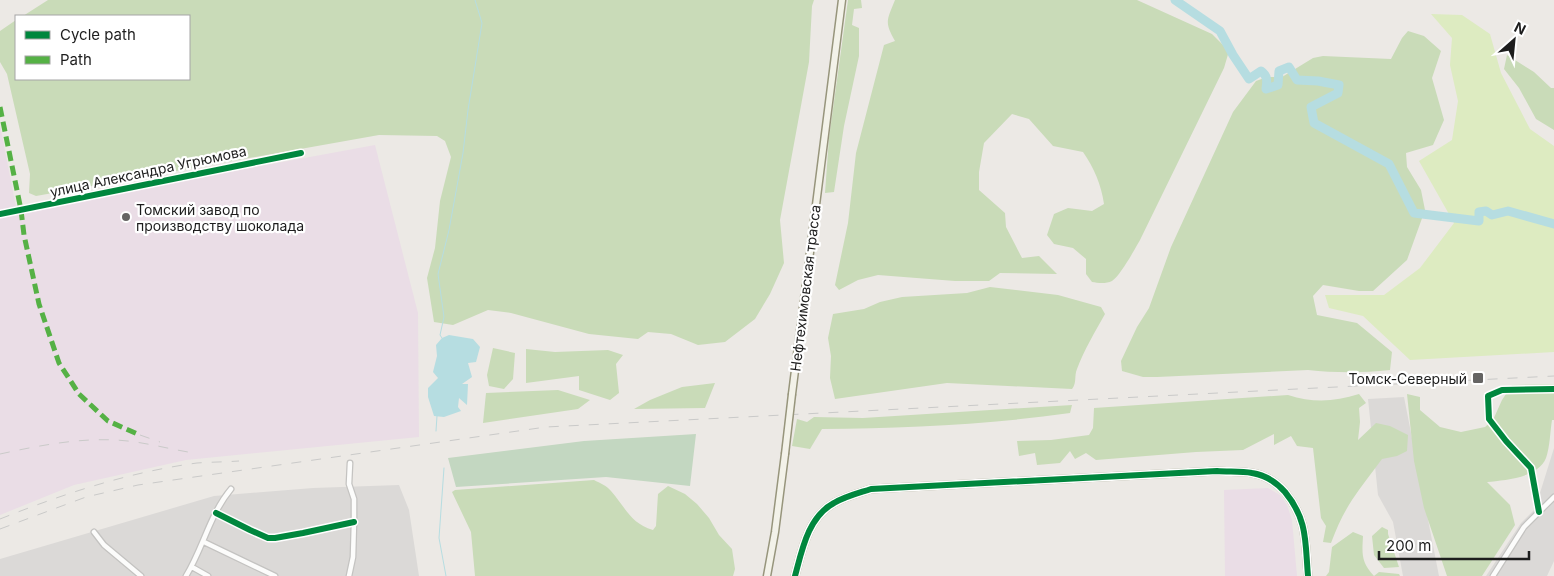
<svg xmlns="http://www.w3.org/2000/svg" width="1554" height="576" font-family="Inter,sans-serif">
<rect width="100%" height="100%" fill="#ece9e5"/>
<path fill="#dbd9d7" d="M1404 397 1439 576H1403L1393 522 1378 495 1368 399Z
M1554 448V561L1547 576H1486L1521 523 1535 509Z
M399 485 409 510 419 576H0V559L214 496 313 488Z"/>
<path fill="#eadde6" d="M0 125 16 207 27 209 375 145 418 313 419 437 186 460 74 485 0 515Z
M1268 488 1280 495 1287 505 1292 520 1297 576H1225L1224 490Z"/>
<path fill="#ddebc1" d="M1431 14 1462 15 1490 34 1501 73 1530 129 1554 146V352L1410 360 1363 316 1329 308 1325 295H1384L1420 268 1454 223 1419 161 1452 140 1458 101 1450 65 1452 38Z"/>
<path fill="#c9dbb8" d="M48 0H814L812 6 809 62 780 220 784 263 770 294 755 319 725 342 698 345 671 334 648 332 638 339 589 334 511 313 488 310 453 325 434 322 427 278 435 248 440 201 451 157 445 141 437 136 379 135 36 196 29 193 30 174 7 74 0 62V31L16 20V79H189V16H23Z
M848 0H861L862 8 854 9 852 25 859 28V56L844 126 834 192 825 193 829 138Z
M895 0H1137L1212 34 1229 51 1224 68 1140 240C1135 249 1120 276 1112 281 1106 284 1098 283 1092 282L1086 274V259L1073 248 1054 244 1047 235 1054 214 1068 208 1092 211 1104 204C1101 184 1094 168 1083 152L1053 146 1029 119 1012 114 984 143 979 172V190L1005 213 1006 227 1022 258 1039 256 1057 274 1000 273 989 281H955L878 275 858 280 839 290 835 285 848 223 856 153 884 45 895 41C884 22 887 20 895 0Z
M1408 31 1424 36 1441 51 1432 78 1444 120 1433 145 1406 153 1407 167 1421 190 1425 210 1407 260 1373 291H1359L1323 285 1313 296 1317 315 1357 323 1392 352 1390 370C1362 373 1335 373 1308 370L1157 377H1143L1122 371 1121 361 1137 327 1149 308 1171 247 1233 112 1256 81 1267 77H1282L1313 58 1323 56 1391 59 1402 38Z
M1507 55 1534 72 1551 88H1554V130L1536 119 1519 88 1504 69Z
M990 287 1058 295 1101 307 1105 314C1095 332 1084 350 1077 369 1074 376 1077 383 1072 389L947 383 835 399 830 378 831 356 828 338 833 314 864 309 880 302 902 297 967 293Z
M493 348 515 353 513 379 504 389 489 386 487 375Z
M526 349 555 352 608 350 623 355 616 364 619 393 610 400 579 390V376L526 383Z
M715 383 705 408 634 409 650 400 682 387Z
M1554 384V420H1552C1550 432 1550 447 1546 458 1538 478 1505 480 1487 482L1510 505 1515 525 1482 576H1447L1424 508 1414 461 1407 394 1420 397V410L1440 427 1461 432 1485 427 1493 420 1502 400 1512 385Z
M558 390 590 400 578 409 483 423 486 393Z
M1359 394 1366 403 1359 408 1360 422 1358 440 1376 423 1390 426 1408 435 1407 451 1397 456 1382 459C1372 473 1361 486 1352 500 1343 514 1337 527 1331 543L1323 542 1326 526 1321 518 1313 448 1297 446 1291 436 1274 445V434L1243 450 1196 452 1096 460 1086 453 1075 459 1070 451 1060 463 1037 465 1035 453 1019 456 1017 441 1051 440 1089 435 1093 428 1094 408 1288 395C1313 403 1334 402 1359 394Z
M1072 405 1070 413C987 425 905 428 822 429L810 449 792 446 797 419 807 422 814 417 863 418Z
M594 480C600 483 607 486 611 491 626 508 630 523 653 530L656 526 658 494 668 486 685 494 697 504 709 518 719 535 732 549 735 569 733 576H475L471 532 452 492 455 490Z
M1382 527 1388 530V534L1399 567 1384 568 1374 555 1372 536Z
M1353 532 1363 536C1362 554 1361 562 1374 576L1379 572 1399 574 1400 576H1326L1329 572 1332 547Z"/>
<path fill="#c3d7c1" d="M696 434 690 486 606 477 456 487 448 458 584 441Z"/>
<path fill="#b6dde1" d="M449 335 473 339 480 347 476 362 468 363 472 377 462 384H468L467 405 459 398 458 407 461 411 444 417 434 416 428 397V388L438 378 433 372 437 356 436 345 442 338Z"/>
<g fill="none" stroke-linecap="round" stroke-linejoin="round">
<path stroke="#b6dde1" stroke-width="1" d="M442 338 440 335 444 317 438 274 449 230 463 153 468 110 482 23 475 0
M436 431 437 416
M444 468 439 538 446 576"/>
<path stroke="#b6dde1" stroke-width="9" d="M1175 0 1220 31 1233 55 1249 79 1261 71C1268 76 1267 81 1266 89L1278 85 1279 71 1289 67 1297 80 1318 81 1339 85 1338 93 1311 107 1314 123 1389 164 1414 213 1479 221V212L1486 211 1492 215 1508 211 1554 224"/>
<g stroke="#c4c3c1" stroke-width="7">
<path id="street" d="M0 214 301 153
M1539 512 1531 468 1506 441 1489 419 1488 396 1502 390 1554 389
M216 513 250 530 268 538H275L303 533 354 522
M94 532 104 545 141 576
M204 542 275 576
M192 567 208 576
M186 576C203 548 210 514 231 489
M349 576 353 557 354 522V499L349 484 350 463
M1493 576 1524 527 1554 497"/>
</g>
<g stroke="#97957c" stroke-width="9">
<path id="secondary" d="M792 394 842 0
M767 576 775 532 785 454
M795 576C802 550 808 517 834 503 846 496 859 493 871 489L1217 471C1228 472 1241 471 1252 473 1265 475 1277 483 1285 492 1308 520 1305 542 1308 576"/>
</g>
<use href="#street" stroke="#fcfcfb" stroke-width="4.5"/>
<use href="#secondary" stroke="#f3f2e9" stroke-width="6"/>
<path stroke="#cacac9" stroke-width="1" stroke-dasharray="10 10" stroke-linecap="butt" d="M140 435 160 442
M0 454C37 446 77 438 115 440 141 441 168 449 194 453
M0 519C63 494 129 472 197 463 211 462 225 462 239 461
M0 529 86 497 138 485 546 427 1554 376"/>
<g stroke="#97957c" stroke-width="9" stroke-linecap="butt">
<path id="secondary-bridge" d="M785 454 792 394"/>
</g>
<use href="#secondary-bridge" stroke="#f3f2e9" stroke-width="6"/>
<path stroke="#55b145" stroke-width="5" stroke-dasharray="10 5" stroke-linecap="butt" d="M0 107 20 205
M21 210 24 235 39 304 59 363 79 394 108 421 140 435"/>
<g stroke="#fff" stroke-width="9">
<path id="cycleway" d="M0 214 301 153
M1539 512 1531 468 1506 441 1489 419 1488 396 1502 390 1554 389
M216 513 250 530 268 538H275L303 533 354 522
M795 576C802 550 808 517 834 503 846 496 859 493 871 489L1217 471C1228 472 1241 471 1252 473 1265 475 1277 483 1285 492 1308 520 1305 542 1308 576"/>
</g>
<use href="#cycleway" stroke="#00873e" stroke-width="6"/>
</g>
<g fill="#656463" stroke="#fff" stroke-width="2">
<circle cx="126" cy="217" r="5"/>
<rect x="1472" y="372" width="12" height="12" rx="2.5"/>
</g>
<g text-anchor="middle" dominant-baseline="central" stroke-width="4.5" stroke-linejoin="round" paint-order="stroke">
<g font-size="14" fill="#1d1d1d" stroke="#fff">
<text transform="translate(148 171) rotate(-12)">улица Александра Угрюмова</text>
<text transform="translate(805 288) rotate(-83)">Нефтехимовская трасса</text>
</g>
<g font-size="14" fill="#1d1d1d" stroke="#fff" text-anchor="start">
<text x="136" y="209">Томский завод по<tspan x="136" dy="16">производству шоколада</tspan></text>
<text x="1467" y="378" text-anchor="end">Томск-Северный</text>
</g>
</g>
<rect x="15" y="15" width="175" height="65" fill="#ffffff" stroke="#a5a5a5"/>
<rect x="25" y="31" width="25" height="8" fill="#00873e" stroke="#a5a5a5"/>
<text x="60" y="40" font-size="15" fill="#1d1d1d">Cycle path</text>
<rect x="25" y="56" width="25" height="8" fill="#55b145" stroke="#a5a5a5"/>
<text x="60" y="65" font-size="15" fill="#1d1d1d">Path</text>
<g transform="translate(1514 40) rotate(27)" stroke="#ffffff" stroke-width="4" paint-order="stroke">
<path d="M0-4L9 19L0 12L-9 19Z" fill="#1d1d1d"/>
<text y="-8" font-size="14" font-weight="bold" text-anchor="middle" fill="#1d1d1d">N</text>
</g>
<path d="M1379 551v8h150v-8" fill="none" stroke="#1d1d1d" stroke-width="2.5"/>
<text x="1386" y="551" font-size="15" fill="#1d1d1d" stroke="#ffffff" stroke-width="4" paint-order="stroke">200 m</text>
</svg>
